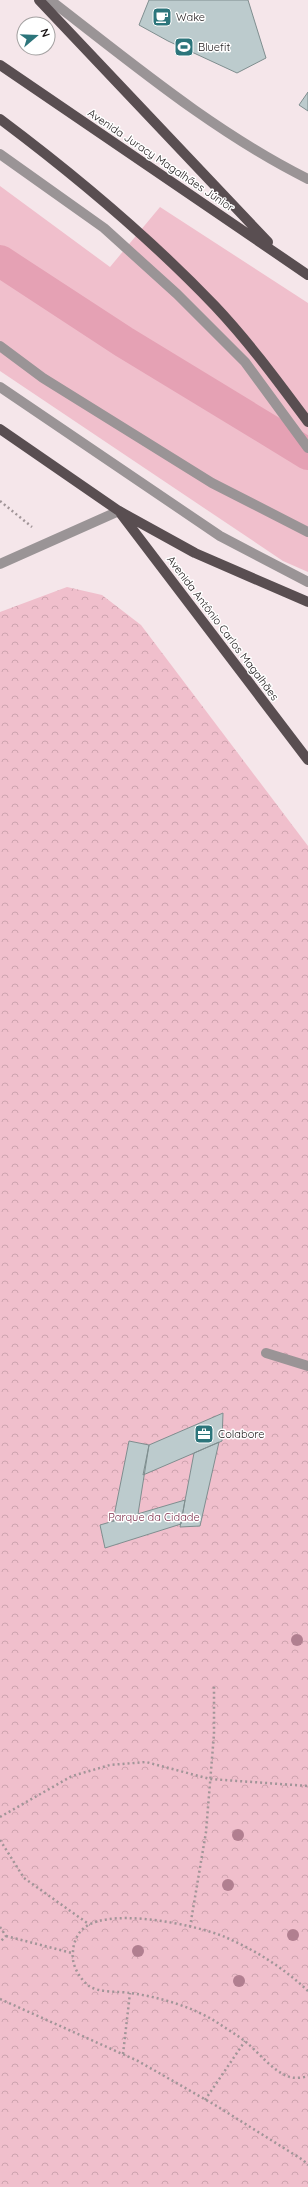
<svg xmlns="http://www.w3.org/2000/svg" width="308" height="2187" font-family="Quicksand,sans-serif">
<defs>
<pattern id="park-crowns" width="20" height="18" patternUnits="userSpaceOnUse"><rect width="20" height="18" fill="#f0bfcc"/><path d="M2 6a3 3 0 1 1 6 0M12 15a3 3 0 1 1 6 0" fill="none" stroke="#cda3ae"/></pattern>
</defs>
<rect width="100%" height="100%" fill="#f5e6ea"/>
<path fill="#f0bfcc" d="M0 186 110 267 160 207 308 303V572L283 561 0 371Z"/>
<path fill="url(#park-crowns)" d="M67 587 102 595 141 625 308 846V2187H0V612Z"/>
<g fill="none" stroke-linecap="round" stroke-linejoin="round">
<path stroke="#e5a1b4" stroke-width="32" d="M0 261 124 342 308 454"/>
</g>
<path fill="#bccbcd" stroke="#7f8e8f" d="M149 0H248L266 58 237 73 168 41 139 25Z
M308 92V111L299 105Z
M223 1413 222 1441 143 1475 149 1445Z
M129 1441 149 1445 138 1514 113 1521Z
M219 1442 200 1526 180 1527 194 1453Z
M185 1500 181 1524 105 1548 100 1525Z"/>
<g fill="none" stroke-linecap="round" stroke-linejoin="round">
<path stroke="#a19598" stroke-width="2.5" stroke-dasharray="2 3" stroke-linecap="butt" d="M0 501 32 527
M0 1817 72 1776 110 1765 146 1762 210 1779 308 1786
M0 1840 24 1878 90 1925
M0 1927 6 1936 0 1942
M190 1927 206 1832 214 1734V1685
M6 1936 72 1953
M308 1991C284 1968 255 1950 225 1937 197 1925 101 1904 80 1932 76 1937 73 1945 73 1952 71 1964 79 1978 89 1986 99 1993 118 1991 130 1993 160 1997 193 2007 218 2023 227 2029 237 2035 246 2042 258 2052 272 2070 287 2076 293 2079 302 2078 308 2076
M0 1999 138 2061 215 2105 303 2160 308 2165
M123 2054 130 1993
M205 2100 245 2041"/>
<path stroke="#9a9496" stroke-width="10" d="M0 154 104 228 177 294 245 362 308 448
M0 346 43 378 212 483 308 532
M0 387 220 536 308 582
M266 1353 308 1366"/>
<path stroke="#9a9496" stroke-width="10" d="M50 0C133 64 214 132 308 179"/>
<path stroke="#9a9496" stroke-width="10" d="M0 564 119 511"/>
<path stroke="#594e51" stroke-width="10" d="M39 0 268 242
M0 65 308 275
M0 119C76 176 150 238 215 306 249 342 279 383 308 422
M0 429 119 511 195 553 308 602
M121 514 308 760"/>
</g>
<g fill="#b17f90">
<circle cx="297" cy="1640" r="6"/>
<circle cx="238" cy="1835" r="6"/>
<circle cx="228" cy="1885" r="6"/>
<circle cx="293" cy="1935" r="6"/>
<circle cx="138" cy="1951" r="6"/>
<circle cx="239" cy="1981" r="6"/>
</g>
<defs>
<g id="cafe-square" transform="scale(1)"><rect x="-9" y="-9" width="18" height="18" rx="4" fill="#2c757b" stroke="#fff"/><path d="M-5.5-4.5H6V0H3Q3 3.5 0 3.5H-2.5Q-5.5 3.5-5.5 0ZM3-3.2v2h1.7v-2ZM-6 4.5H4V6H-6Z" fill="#fff"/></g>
<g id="stadium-square" transform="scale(1)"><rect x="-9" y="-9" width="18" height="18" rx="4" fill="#2c757b" stroke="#fff"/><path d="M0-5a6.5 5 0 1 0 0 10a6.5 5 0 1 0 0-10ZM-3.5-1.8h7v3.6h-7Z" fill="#fff"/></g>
<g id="office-square" transform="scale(1)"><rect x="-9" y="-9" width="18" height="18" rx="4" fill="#2c757b" stroke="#fff"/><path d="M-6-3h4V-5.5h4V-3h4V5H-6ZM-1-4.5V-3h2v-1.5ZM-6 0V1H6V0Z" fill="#fff"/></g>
</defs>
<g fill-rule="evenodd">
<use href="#cafe-square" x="162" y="17"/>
<use href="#stadium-square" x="184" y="47"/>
<use href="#office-square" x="204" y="1434"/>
</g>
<g text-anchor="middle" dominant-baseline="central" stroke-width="3" stroke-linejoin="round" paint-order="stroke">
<g font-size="11" fill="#191415" stroke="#fff" text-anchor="start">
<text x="176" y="17">Wake</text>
<text x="198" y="47">Bluefit</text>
<text x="218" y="1434">Colabore</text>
</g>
<g font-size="11" fill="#191415" stroke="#fff">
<text transform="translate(161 160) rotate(34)">Avenida Juracy Magalhães Júnior</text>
<text transform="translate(223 628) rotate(53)">Avenida Antônio Carlos Magalhães</text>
</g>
<g font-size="11" fill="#7a2b47" stroke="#fff">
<text x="154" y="1517">Parque da Cidade</text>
</g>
</g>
<g transform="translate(36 36) rotate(71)"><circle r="19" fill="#ffffff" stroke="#a3a1a1"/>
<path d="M0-3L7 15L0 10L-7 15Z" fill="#2c757b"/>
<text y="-6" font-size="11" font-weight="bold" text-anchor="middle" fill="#191415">N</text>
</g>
</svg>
